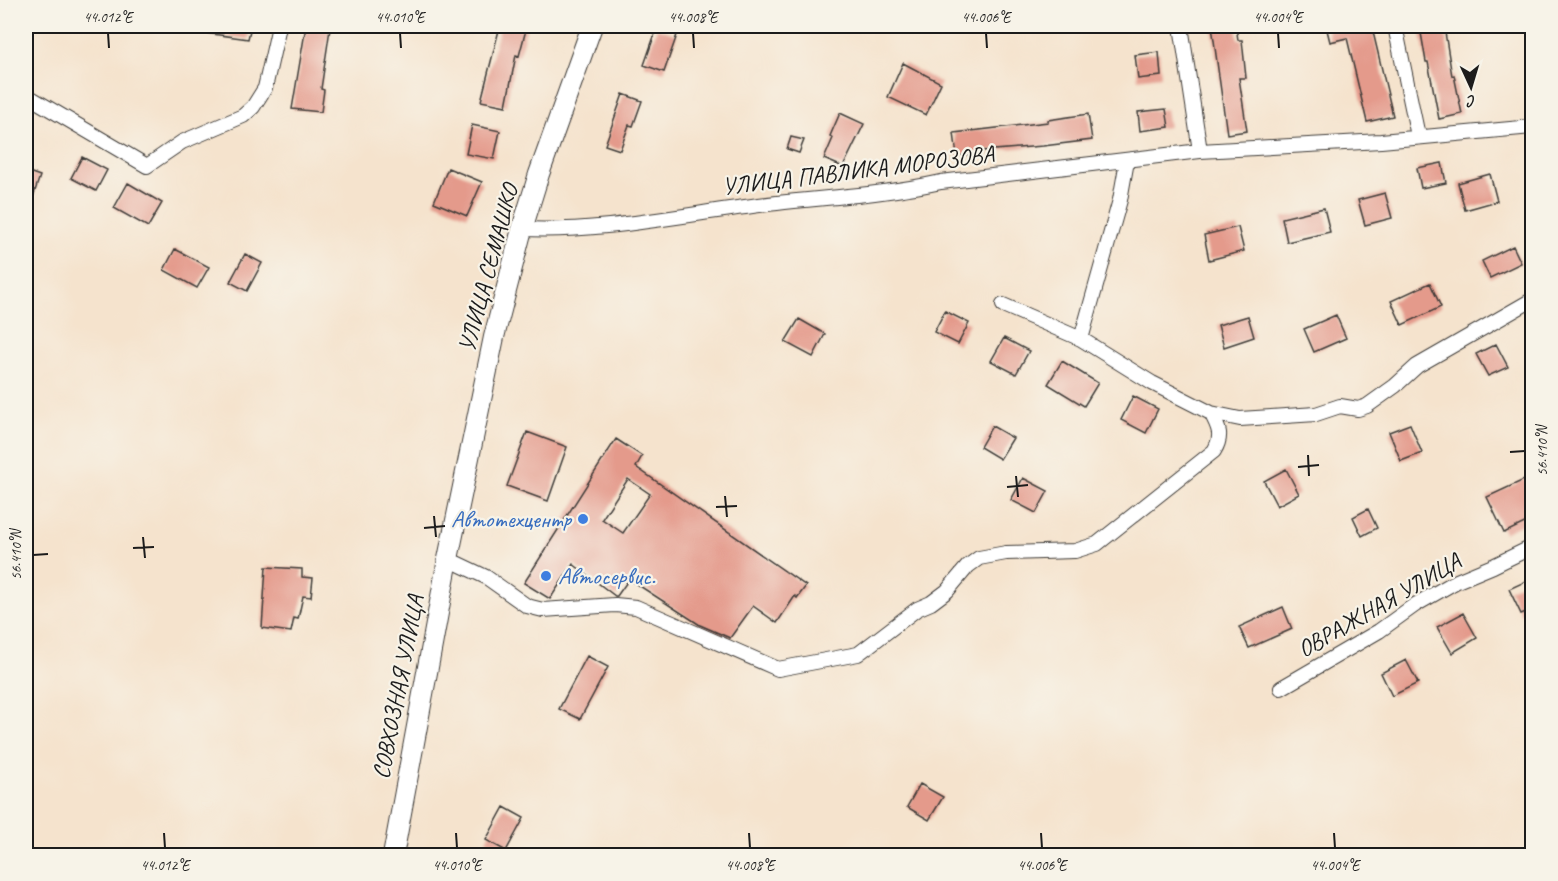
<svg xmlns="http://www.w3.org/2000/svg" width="1558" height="881" font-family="Caveat,sans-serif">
<rect width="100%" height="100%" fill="#f7f3e8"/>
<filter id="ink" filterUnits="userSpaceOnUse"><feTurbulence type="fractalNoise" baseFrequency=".0167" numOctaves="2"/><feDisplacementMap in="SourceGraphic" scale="12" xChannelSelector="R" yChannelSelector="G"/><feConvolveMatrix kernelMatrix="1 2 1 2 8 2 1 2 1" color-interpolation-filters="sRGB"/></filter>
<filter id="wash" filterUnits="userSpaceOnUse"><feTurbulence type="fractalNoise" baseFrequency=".008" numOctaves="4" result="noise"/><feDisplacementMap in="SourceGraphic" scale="24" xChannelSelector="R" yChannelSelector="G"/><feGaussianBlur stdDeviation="1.35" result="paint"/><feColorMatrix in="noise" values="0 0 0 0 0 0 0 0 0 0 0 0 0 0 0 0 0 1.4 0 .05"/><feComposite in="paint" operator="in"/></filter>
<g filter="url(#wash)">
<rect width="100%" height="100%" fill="#f5e3cd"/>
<g id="blocks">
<path fill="#e49a8b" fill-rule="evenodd" d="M207 26H251L248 39 206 33Z
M306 26 330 29 321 89 324 90 321 112 292 109Z
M500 26H527L519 56 516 55 506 106 481 101Z
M1212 26H1236L1238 40H1242L1246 78H1239L1247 131 1227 134Z
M1326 26H1380L1381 31 1373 32 1393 116 1367 122 1347 38 1330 42Z
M1426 26H1444L1452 76 1454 75 1462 114 1439 119 1428 62H1426L1420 27Z
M657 28 677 35 664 72 644 65Z
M1159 52 1161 76 1138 79 1135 55Z
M903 63 941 83 926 115 888 97Z
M623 94 642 101 633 126 629 125 620 150 605 145Z
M1166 109 1169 127 1140 131 1138 112Z
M840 113 864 124 843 167 824 159 833 138 830 136Z
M1088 114 1092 140 1043 146 982 151V153L957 156 954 133 1048 122V120Z
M472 125 500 131 494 159 466 154Z
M791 137 804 140 799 153 787 149Z
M82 157 107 170 96 191 71 178Z
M1442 163 1446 183 1421 188 1417 168Z
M448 168 482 182 467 216 434 202Z
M26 171 40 176 28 212 26 211Z
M1490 174 1497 201 1465 210 1458 183Z
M128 183 162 203 148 227 114 208Z
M1385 193 1392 218 1365 225 1358 200Z
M1324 208 1330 232 1287 242 1282 218Z
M1238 227 1244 251 1209 260 1204 235Z
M1513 246 1521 263 1490 278 1482 261Z
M175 249 209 267 197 288 164 270Z
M245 254 262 263 247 291 230 282Z
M1430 283 1441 307 1402 325 1391 301Z
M945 311 969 323 958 344 934 332Z
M1336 315 1346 338 1314 352 1304 329Z
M1248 316 1254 337 1224 347 1218 325Z
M799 319 825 334 813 357 785 342Z
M1004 338 1029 351 1016 374 991 361Z
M1496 344 1508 367 1488 376 1476 354Z
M1062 361 1098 383 1084 406 1048 384Z
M1133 396 1158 409 1146 433 1121 420Z
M1410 424 1422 453 1401 461 1389 432Z
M992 426 1013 438 1000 459 980 447Z
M527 432 567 447 548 501 507 486Z
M616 439 642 456 636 467 806 586 797 598 795 596 777 623 753 606 730 638 700 625 629 579 617 596H615L573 564 550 599 524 583ZM628 479 650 494 623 533 602 519Z
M1286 469 1299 494 1277 506 1264 481Z
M1023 478 1048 491 1036 513 1011 500Z
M1526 479 1533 493V519L1504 533 1487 497Z
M1368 509 1377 528 1362 536 1353 517Z
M266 567 302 569V577L313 578 311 597 303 596 298 619 294 618 291 632 262 628Z
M1533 578V609L1521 614 1509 589Z
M1283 607 1292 629 1249 648 1239 627Z
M1463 613 1477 638 1452 653 1437 627Z
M587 656 608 667 580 719 559 709Z
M1406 660 1418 683 1392 696 1381 673Z
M920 784 943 797 929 820 907 807Z
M504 807 524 818 506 851 486 840Z"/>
</g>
</g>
<g filter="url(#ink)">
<use href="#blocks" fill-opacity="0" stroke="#3d3a37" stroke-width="1.5"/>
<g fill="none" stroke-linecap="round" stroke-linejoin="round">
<g stroke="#3d3a37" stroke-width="16">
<path id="street" d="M1181 26 1200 151
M1395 26 1418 136
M26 95 147 166 182 142 243 116 253 107 265 88 279 26
M522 229C608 233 693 212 777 203 832 197 887 194 941 182L1200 151 1381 141 1532 127
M1003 305 1081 339 1152 383 1211 413 1240 419 1316 414 1340 406 1358 409 1367 406 1395 386 1417 366 1532 300
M1081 339 1120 200 1127 161
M448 559 486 577 527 606 543 610 615 605 636 607 778 669 858 654 917 609 931 603 947 591 968 566 979 558 1006 553 1075 551 1097 544 1214 451C1223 436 1219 428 1211 413
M1281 688 1379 631 1415 605 1457 581 1493 566 1532 547"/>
</g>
<g stroke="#3d3a37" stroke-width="22">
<path id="secondary" d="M393 856 448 559 494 337 522 229 539 174 592 26"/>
</g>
<use href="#street" stroke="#fff" stroke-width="14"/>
<use href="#secondary" stroke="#fff" stroke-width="20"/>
</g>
</g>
<path fill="none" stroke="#1c1c1c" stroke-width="2" d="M108 33 109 48M400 33 401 48M693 33 694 48M986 33 987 48M1278 33 1279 48M1510 452 1525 451M1308 455 1309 476M1298 467 1319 465M1016 476 1018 497M1007 487 1028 485M725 496 727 517M716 507 737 506M434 516 436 537M424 528 445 526M143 537 145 558M133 548 154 547M33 555 48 554M164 833 165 848M456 833 457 848M749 833 750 848M1041 833 1042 848M1334 833 1335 848"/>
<g fill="#3f7fe0" stroke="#f7f3e8" stroke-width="2">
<circle cx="583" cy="519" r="6"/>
<circle cx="546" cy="576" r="6"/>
</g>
<g text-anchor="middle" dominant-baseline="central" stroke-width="4.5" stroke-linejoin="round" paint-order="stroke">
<g font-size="24" fill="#1c1c1c" stroke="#f7f3e8">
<text transform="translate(858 170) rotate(-7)">УЛИЦА ПАВЛИКА МОРОЗОВА</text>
<text transform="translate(488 268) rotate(-75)">УЛИЦА СЕМАШКО</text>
<text transform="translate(1379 605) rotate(-30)">ОВРАЖНАЯ УЛИЦА</text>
<text transform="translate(398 687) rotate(-79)">СОВХОЗНАЯ УЛИЦА</text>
</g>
<g font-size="24" fill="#366cbe" stroke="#f7f3e8" text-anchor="end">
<text x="571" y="519">Автотехцентр</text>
<text x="558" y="576" text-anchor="start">Автосервис.</text>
</g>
</g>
<rect width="1558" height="881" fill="none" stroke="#f7f3e8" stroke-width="66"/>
<g transform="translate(1471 87) rotate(176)" stroke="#f7f3e8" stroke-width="4.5" paint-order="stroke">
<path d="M0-4.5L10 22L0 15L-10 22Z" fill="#1c1c1c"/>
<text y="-9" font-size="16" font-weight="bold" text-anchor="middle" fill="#1c1c1c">С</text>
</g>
<rect x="33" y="33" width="1492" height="815" fill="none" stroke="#1c1c1c" stroke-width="2"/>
<g font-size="15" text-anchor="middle" fill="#1c1c1c">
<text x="108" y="22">44.012°E</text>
<text x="400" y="22">44.010°E</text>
<text x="693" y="22">44.008°E</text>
<text x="986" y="22">44.006°E</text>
<text x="1278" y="22">44.004°E</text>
<text transform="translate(1542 451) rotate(-90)" y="5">56.410°N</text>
<text transform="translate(16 555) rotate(-90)" y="5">56.410°N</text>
<text x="165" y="870">44.012°E</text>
<text x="457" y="870">44.010°E</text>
<text x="750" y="870">44.008°E</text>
<text x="1042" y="870">44.006°E</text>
<text x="1335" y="870">44.004°E</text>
</g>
</svg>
